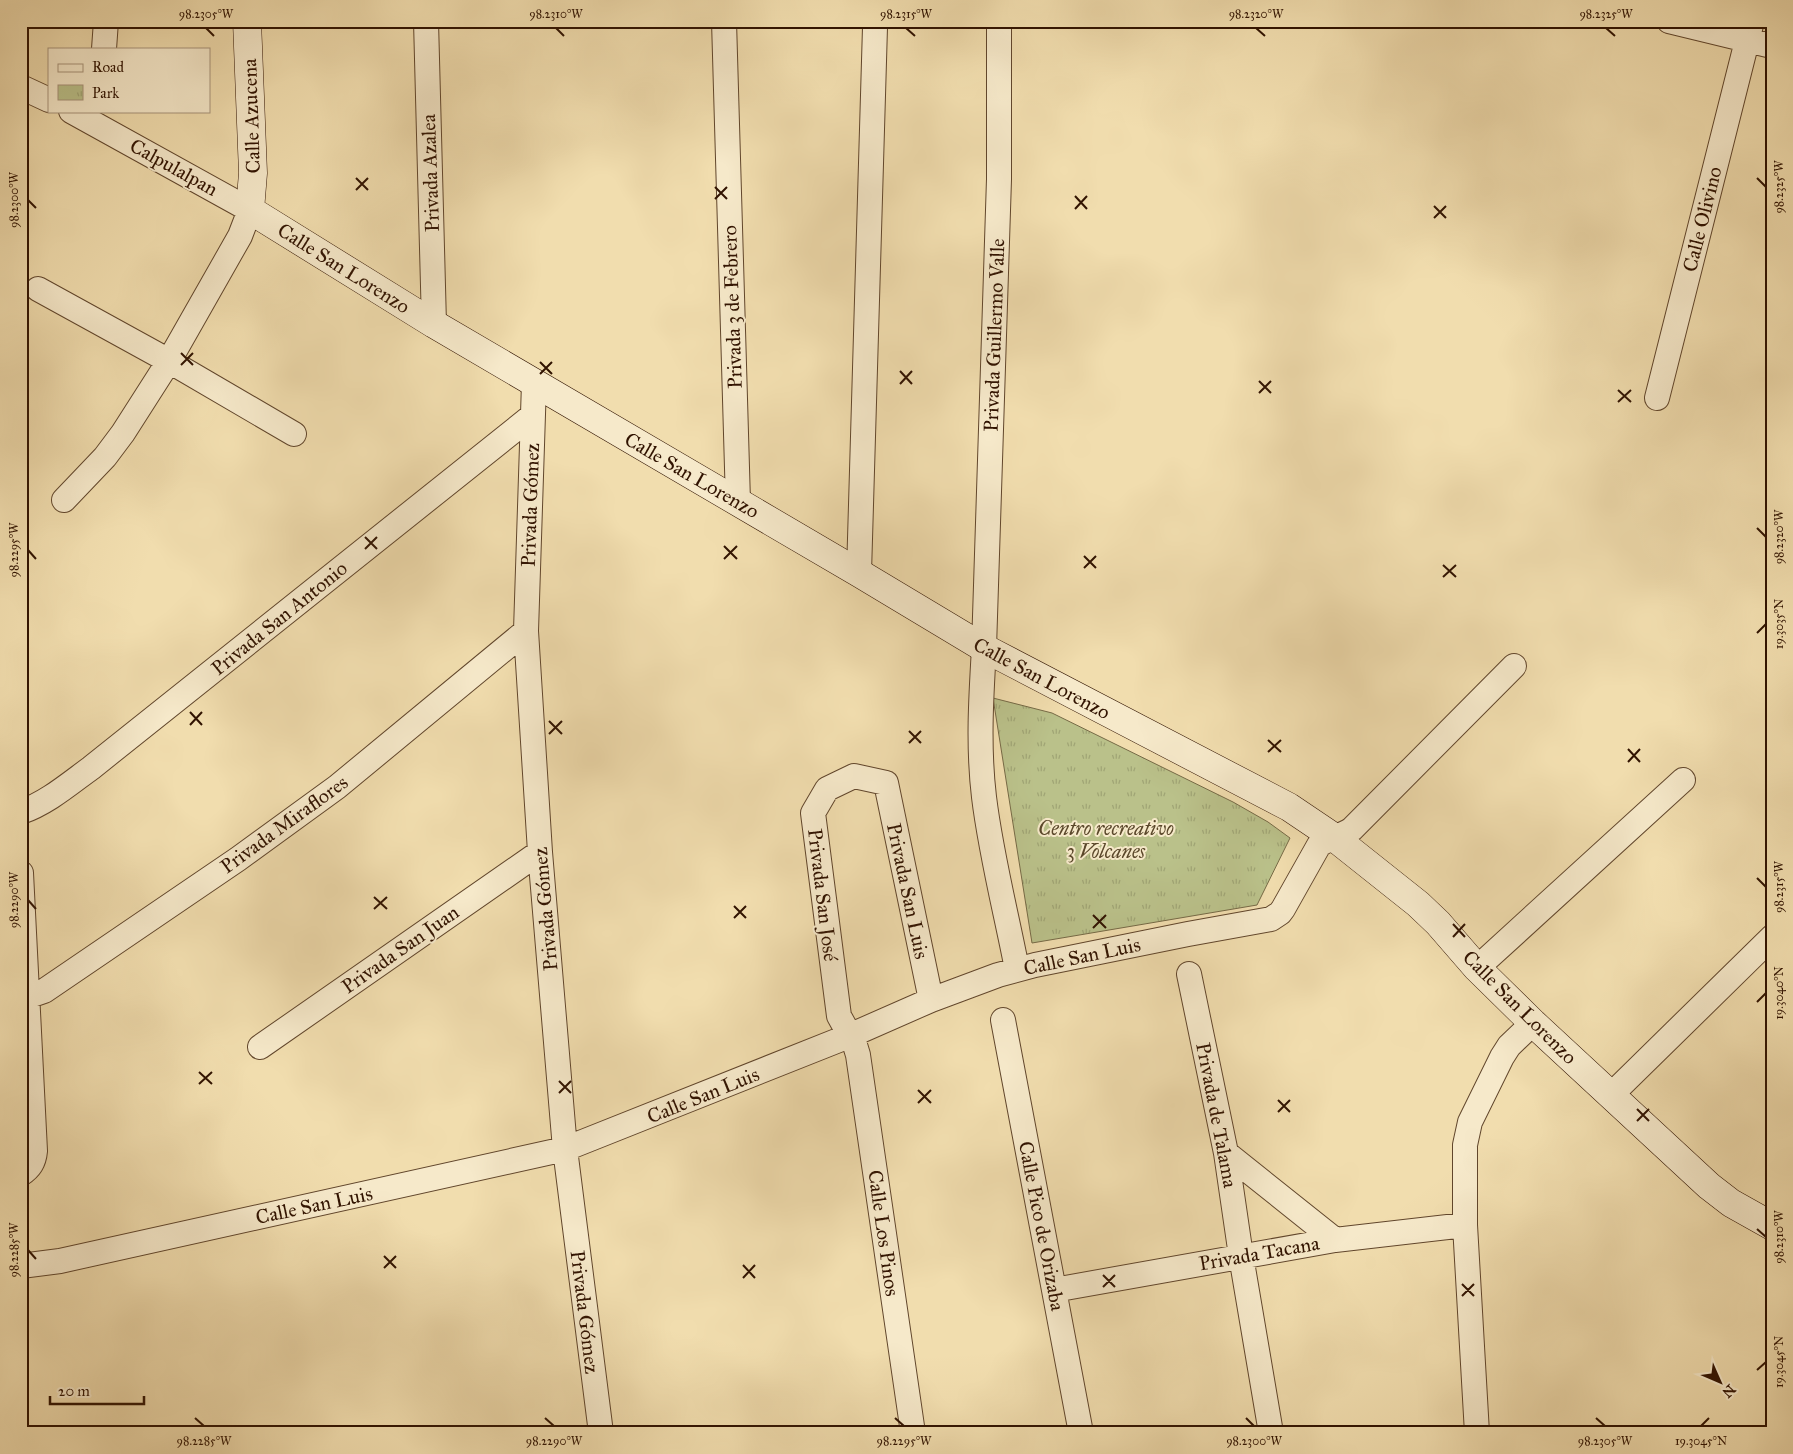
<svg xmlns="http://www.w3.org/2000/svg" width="1793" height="1454" font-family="'IM FELL Great Primer',serif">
<defs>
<pattern id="park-tufts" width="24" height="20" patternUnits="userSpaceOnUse" patternTransform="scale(1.25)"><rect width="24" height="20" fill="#bac18a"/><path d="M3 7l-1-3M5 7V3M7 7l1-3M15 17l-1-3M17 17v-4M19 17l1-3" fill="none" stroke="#a0a575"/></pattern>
</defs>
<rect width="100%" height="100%" fill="#f1ddae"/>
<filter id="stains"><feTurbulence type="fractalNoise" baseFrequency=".004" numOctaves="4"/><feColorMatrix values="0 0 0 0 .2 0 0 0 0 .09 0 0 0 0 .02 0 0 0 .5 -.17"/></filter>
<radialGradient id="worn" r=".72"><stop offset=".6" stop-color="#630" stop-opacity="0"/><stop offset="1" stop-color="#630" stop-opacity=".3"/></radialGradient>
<path fill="url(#park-tufts)" stroke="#766a46" d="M993 698 1052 713 1233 802 1268 822 1290 838 1257 905 1032 943Z"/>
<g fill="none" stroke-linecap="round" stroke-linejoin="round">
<g stroke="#61462c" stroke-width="26">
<path id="street" d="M426 21 434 324
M724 21 738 502
M999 21V179L984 648C981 698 978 747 984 797 991 855 1006 912 1017 969
M1669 21 1772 46
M104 49 106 21
M21 87 49 100
M38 289 169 361 294 434
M534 383 526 631 540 852 565 1149 601 1433
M1657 398 1752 21
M64 500 105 457 123 433 169 361 240 236 250 210 71 111
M859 573 875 27
M21 812C47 803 69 784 91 768L532 416
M21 873 35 1151C34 1162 30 1168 21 1174
M1477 968 1683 780
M1189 974 1226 1153 1241 1256 1271 1433
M21 999 44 991 238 859 337 787 526 631
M1003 1020 1081 1433
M260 1047 540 852
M1611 1095 1772 937
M1226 1153 1335 1240
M21 1266 60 1261 565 1149 849 1036 931 1000 998 975 1035 965 1188 934 1271 919 1280 913 1283 909 1319 845C1329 838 1342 836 1352 829L1514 666
M1054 1290 1335 1240 1465 1225
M913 1433 858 1055 855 1045 839 1016 813 813 827 789 854 776 886 783 931 1000
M1477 1433 1465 1225V1145L1470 1122 1502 1057 1509 1046 1533 1023"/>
</g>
<g stroke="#311301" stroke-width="29">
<path id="secondary" d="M247 21 253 173 250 210 434 324 859 573 984 648 1289 807 1335 838 1418 904 1438 923 1477 968 1533 1023 1709 1186 1731 1203 1772 1226"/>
</g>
<use href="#street" stroke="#f6e9ca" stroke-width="24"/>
<use href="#secondary" stroke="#f6e9ca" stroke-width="28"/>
</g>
<path fill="none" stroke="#311301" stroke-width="2" d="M206 28 214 36M556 28 564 36M906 28 915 36M1256 28 1265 36M1606 28 1615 36M356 178 368 190M1757 178 1766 187M715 187 727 199M356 190 368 178M1075 196 1087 209M715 199 727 187M28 200 36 208M1434 206 1446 218M1075 209 1087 196M1434 218 1446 206M181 353 193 365M540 362 552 374M181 365 193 353M900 371 912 384M540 374 552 362M1259 381 1271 393M900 384 912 371M1618 390 1631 402M1259 393 1271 381M1618 402 1631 390M1757 528 1766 537M365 537 377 549M724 546 737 559M365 549 377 537M28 550 36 559M1084 556 1096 568M724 559 737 546M1443 565 1456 577M1084 568 1096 556M1443 577 1456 565M1757 633 1766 624M190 712 202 725M549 721 562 734M190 725 202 712M909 731 921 743M549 734 562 721M1268 740 1281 752M909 743 921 731M1628 749 1640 762M1268 752 1281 740M1628 762 1640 749M1757 878 1766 887M374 897 387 909M28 900 36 909M734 906 746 918M374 909 387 897M1093 915 1106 928M734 918 746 906M1453 924 1465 937M1093 928 1106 915M1453 937 1465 924M1757 1002 1766 993M199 1072 212 1084M559 1081 571 1093M199 1084 212 1072M918 1090 931 1103M559 1093 571 1081M1278 1100 1290 1112M918 1103 931 1090M1637 1109 1649 1121M1278 1112 1290 1100M1637 1121 1649 1109M1757 1229 1766 1237M28 1250 36 1259M384 1256 396 1268M743 1265 755 1278M384 1268 396 1256M1103 1275 1115 1287M743 1278 755 1265M1462 1284 1474 1296M1103 1287 1115 1275M1462 1296 1474 1284M1757 1370 1766 1362M195 1418 204 1426M545 1418 554 1426M895 1418 904 1426M1246 1418 1254 1426M1596 1418 1605 1426M1701 1426 1709 1418"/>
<g text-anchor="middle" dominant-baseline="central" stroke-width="4" stroke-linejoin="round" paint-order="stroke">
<g font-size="20" fill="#311301" stroke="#f6e9ca">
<text transform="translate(251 116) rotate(-92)">Calle Azucena</text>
<text transform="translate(174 167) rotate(29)">Calpulalpan</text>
<text transform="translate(430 173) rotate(-92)">Privada Azalea</text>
<text transform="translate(1702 219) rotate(-76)">Calle Olivino</text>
<text transform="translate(344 268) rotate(32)">Calle San Lorenzo</text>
<text transform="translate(732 307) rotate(-92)">Privada 3 de Febrero</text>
<text transform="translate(994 335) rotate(-88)">Privada Guillermo Valle</text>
<text transform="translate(692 475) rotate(30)">Calle San Lorenzo</text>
<text transform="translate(530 505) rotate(-88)">Privada Gómez</text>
<text transform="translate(279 618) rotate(-39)">Privada San Antonio</text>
<text transform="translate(1042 678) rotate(28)">Calle San Lorenzo</text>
<text transform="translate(284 824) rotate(-36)">Privada Miraflores</text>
<text transform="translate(908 891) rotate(78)">Privada San Luis</text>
<text transform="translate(823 895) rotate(83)">Privada San José</text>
<text transform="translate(545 909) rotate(-95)">Privada Gómez</text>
<text transform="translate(400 949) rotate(-35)">Privada San Juan</text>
<text transform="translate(1082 956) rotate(-12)">Calle San Luis</text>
<text transform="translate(1520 1007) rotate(45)">Calle San Lorenzo</text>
<text transform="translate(703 1095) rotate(-22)">Calle San Luis</text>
<text transform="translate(1217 1115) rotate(79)">Privada de Talama</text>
<text transform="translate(314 1205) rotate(-12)">Calle San Luis</text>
<text transform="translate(1042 1226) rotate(79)">Calle Pico de Orizaba</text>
<text transform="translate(884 1233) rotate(82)">Calle Los Pinos</text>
<text transform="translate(1259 1253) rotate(-10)">Privada Tacana</text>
<text transform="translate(585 1312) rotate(83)">Privada Gómez</text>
</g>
<g font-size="20" font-style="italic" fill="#5a472a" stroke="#f6e9ca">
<text x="1106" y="828">Centro recreativo<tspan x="1106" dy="23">3 Volcanes</tspan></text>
</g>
</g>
<rect width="1793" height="1454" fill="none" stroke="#f1ddae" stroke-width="55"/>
<rect x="48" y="48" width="162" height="65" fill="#f6e9ca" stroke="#a7937a"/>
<rect x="58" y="64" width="25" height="8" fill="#f6e9ca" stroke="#a7937a"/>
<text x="92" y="72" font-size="15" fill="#311301">Road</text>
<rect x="58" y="85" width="25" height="15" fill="url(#park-tufts)" stroke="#a7937a"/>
<text x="92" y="98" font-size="15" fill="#311301">Park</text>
<g transform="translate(1720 1382) rotate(135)" stroke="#f6e9ca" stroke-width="4" paint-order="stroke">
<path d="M0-4L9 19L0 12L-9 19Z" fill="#311301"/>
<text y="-8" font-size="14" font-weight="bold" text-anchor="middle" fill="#311301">N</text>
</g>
<path d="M50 1396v8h94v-8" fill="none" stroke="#311301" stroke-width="2.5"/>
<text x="58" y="1396" font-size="15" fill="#311301" stroke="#f6e9ca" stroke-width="4" paint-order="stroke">20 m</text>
<rect x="28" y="28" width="1738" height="1398" fill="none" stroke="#311301" stroke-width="2"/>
<g font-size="12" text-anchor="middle" fill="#311301">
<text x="206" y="18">98.2305°W</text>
<text x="556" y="18">98.2310°W</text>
<text x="906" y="18">98.2315°W</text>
<text x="1256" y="18">98.2320°W</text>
<text x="1606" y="18">98.2325°W</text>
<text transform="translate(1779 187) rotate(-90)" y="4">98.2325°W</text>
<text transform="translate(14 200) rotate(-90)" y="4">98.2300°W</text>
<text transform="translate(1779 537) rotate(-90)" y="4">98.2320°W</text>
<text transform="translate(14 550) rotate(-90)" y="4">98.2295°W</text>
<text transform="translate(1779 624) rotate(-90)" y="4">19.3035°N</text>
<text transform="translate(1779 887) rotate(-90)" y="4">98.2315°W</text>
<text transform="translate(14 900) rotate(-90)" y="4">98.2290°W</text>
<text transform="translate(1779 993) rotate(-90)" y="4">19.3040°N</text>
<text transform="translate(1779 1237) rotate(-90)" y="4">98.2310°W</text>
<text transform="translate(14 1250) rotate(-90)" y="4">98.2285°W</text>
<text transform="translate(1779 1362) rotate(-90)" y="4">19.3045°N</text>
<text x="204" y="1445">98.2285°W</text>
<text x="554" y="1445">98.2290°W</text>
<text x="904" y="1445">98.2295°W</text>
<text x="1254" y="1445">98.2300°W</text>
<text x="1605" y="1445">98.2305°W</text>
<text x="1701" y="1445">19.3045°N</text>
</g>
<rect width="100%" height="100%" filter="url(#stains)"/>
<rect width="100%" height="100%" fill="url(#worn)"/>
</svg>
